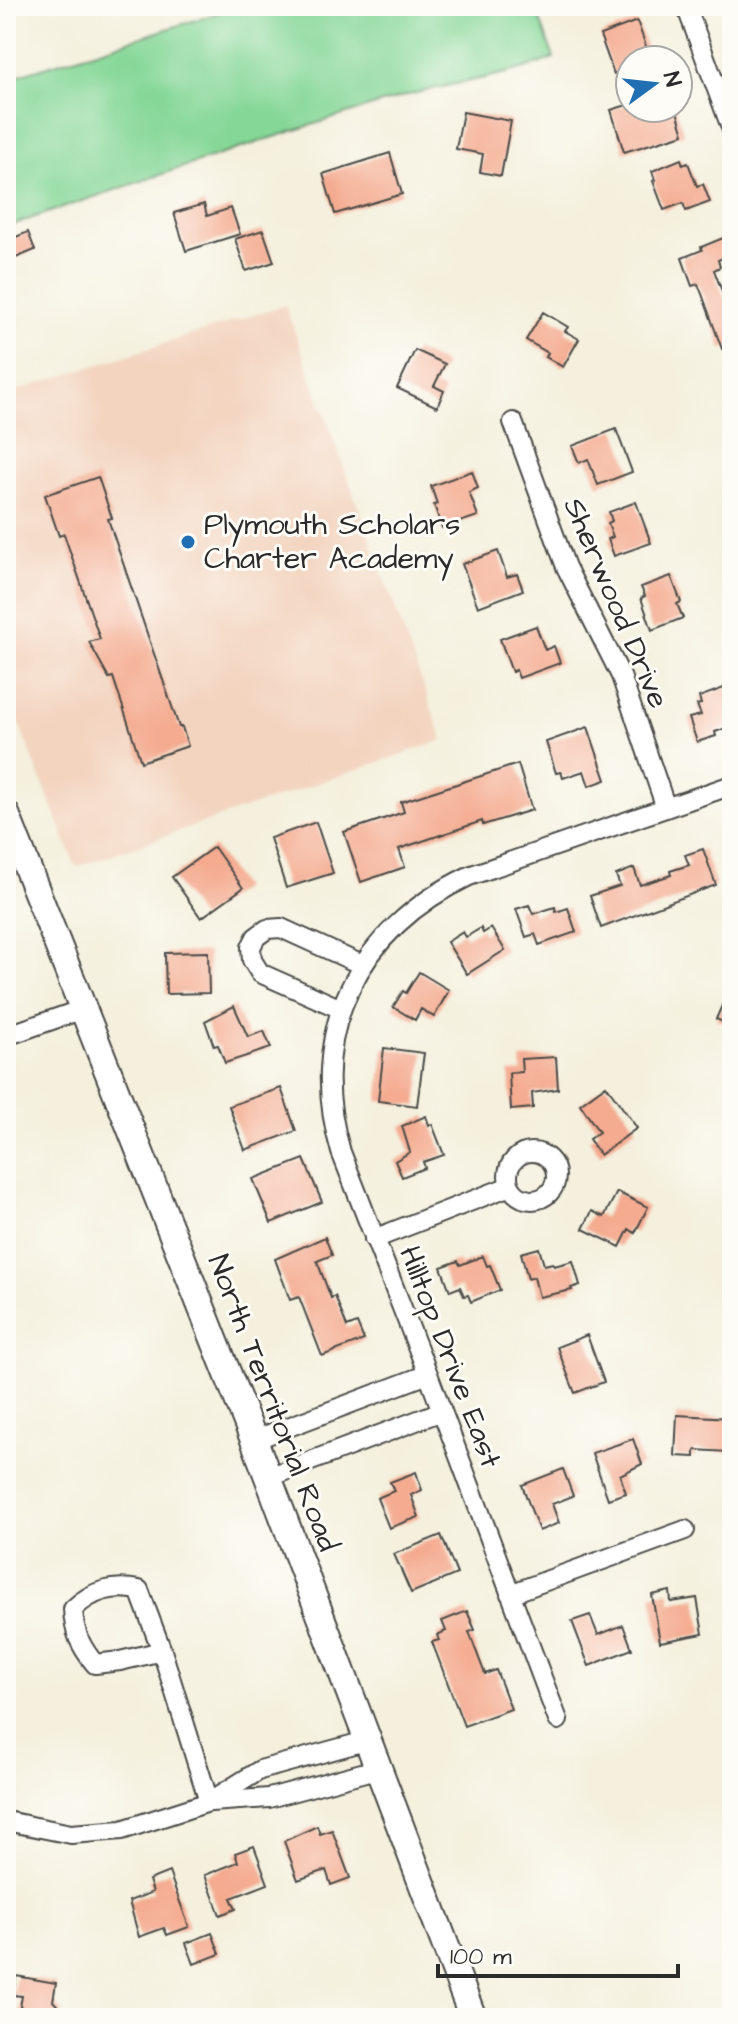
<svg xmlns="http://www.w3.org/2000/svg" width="738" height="2024" font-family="'Architects Daughter',sans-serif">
<rect width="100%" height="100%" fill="#fdfcf7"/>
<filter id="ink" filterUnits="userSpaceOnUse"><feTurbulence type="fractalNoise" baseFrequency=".0125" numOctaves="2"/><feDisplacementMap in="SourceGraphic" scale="16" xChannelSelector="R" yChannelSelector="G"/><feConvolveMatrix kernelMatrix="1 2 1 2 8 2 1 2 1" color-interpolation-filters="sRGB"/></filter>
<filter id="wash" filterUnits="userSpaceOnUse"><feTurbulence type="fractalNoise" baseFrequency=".006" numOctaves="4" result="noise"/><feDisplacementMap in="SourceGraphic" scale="32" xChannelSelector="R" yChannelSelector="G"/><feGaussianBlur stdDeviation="1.8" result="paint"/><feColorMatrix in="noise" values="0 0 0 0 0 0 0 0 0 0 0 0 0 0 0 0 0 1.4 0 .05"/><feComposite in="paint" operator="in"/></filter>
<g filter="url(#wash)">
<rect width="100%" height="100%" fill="#f4f0dd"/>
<path fill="#f3d4bf" d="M285 305 443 740 76 867 6 691V394Z"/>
<path fill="#85d797" stroke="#588161" stroke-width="2" d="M241 6H535L554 58C503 78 447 83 395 99 264 139 135 183 6 227V79Z"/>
<g id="blocks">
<path fill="#f4ab90" d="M637 21 651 60H630V68L614 74 600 35Z
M630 104V108H676L684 134 624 152 611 110Z
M463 112 511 121 501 176 480 172 483 154 456 149Z
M390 153 402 194 335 214 323 174Z
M681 159 683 165 688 163 697 186 703 184 710 202 686 211 683 203 664 210 653 181 655 180 652 171Z
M204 204 207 216 231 208 240 234 186 251 174 213Z
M263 230 274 262 246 271 235 239Z
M28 232 35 250 6 262V241Z
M723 238 730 255 718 260 720 267 714 270 726 302 732 300V346L722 349 702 294 698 284 692 286 682 258 702 250 701 247Z
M543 312 568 327 565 331 579 339 563 367 546 357 548 353 526 340Z
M415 350 445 364 434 386 444 391 437 407 397 388Z
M616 429 632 472 598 485 588 459 579 463 572 446Z
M472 471 478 488 469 492 478 516 442 528 434 505 437 504 431 486Z
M98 477 112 518 108 519 179 727H182L188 746 141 762 113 677 109 678 89 642 100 639 64 534 59 536 45 495Z
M636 502 651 543 614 556 608 539 613 537 608 523 612 521 609 512Z
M498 551 507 577 517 574 523 590 478 607 462 564Z
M671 576 681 602 677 604 683 618 652 630 641 598 645 596 641 587Z
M536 626 545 650 554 646 560 663 519 678 516 670 512 672 500 639Z
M729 686 732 696V726L715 732 716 736 697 742 689 718 701 715 697 705 701 704 699 697Z
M588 727 606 780 589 786 584 771 563 778 561 772 556 773 546 742Z
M518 764 532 810 483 825 482 821 399 849 405 867 361 882 344 832 404 812 401 802Z
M316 822 333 873 286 888 270 838Z
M214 847 243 888 201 918 172 877Z
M703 849 716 885 601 928 590 896 620 886 616 875 634 868 640 885 671 875 670 871 689 865 685 855Z
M529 905 533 914 555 907 556 912 568 908 576 932 539 945 535 934 526 937 516 909Z
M481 928 483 933 491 928 505 950 467 974 447 942 463 932 466 937Z
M208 952 209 993 166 994 165 953Z
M419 972 449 990 434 1017 421 1009 415 1020 393 1007 403 991 406 993Z
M732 983V1026L716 1019Z
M234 1006 248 1037 264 1031 271 1048 225 1063 218 1045 214 1046 205 1021Z
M384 1048 424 1053 417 1106 378 1101Z
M556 1057 558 1089 532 1093 533 1108 511 1110 509 1073 522 1072 521 1059Z
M606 1085 637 1128 600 1155 589 1139 599 1132 580 1104Z
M281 1088 296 1131 245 1150 229 1106Z
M426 1116 429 1125 432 1124 444 1155 423 1162 425 1168 402 1177 395 1161 410 1152 402 1126Z
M304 1159 322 1202 271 1223 253 1179Z
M617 1192 648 1207 635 1233 629 1229 620 1247 583 1229 592 1211 604 1217Z
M325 1237 332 1255 317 1261 331 1298 335 1296 347 1327 357 1323 364 1340 322 1356 299 1297 290 1300 275 1259Z
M539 1248 544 1265 553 1263 554 1266 573 1261 580 1285 571 1288 572 1290 539 1297 534 1277 528 1279 521 1253Z
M483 1256 487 1266 490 1265 500 1290 471 1302 468 1295 464 1296 460 1287 450 1291 441 1267 458 1261 460 1265Z
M587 1335 604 1382 575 1393 557 1347Z
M677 1415 731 1418 729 1452 695 1450V1457L675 1456Z
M633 1439 642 1464 620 1475 626 1493 608 1499 592 1453Z
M563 1469 573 1496 552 1504 559 1523 539 1531 522 1485Z
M416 1472 422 1490 411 1495 419 1517 389 1528 377 1498 394 1491 390 1482Z
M441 1535 457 1574 411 1593 394 1554Z
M670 1591 671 1602 697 1598 703 1634 660 1642 652 1595Z
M467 1611 475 1630 469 1632 485 1674 496 1670 511 1709 464 1726 432 1642 439 1640 437 1635 446 1631 442 1621Z
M590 1615 598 1635 623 1625 632 1649 589 1666 572 1621Z
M317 1826 320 1834 332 1830 350 1878 331 1885 326 1870 298 1880 284 1841Z
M254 1846 268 1884 231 1898 236 1909 220 1915 205 1875 238 1862 235 1853Z
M169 1872 189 1927 167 1935 164 1928 139 1937 129 1901 153 1892 149 1880Z
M212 1933 220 1954 194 1964 186 1943Z
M16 1976 56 1983 53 2001 63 2012 59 2016 18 2018 22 1996 13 1995Z"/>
</g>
</g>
<g filter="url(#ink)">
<use href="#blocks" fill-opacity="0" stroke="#494946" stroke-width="2"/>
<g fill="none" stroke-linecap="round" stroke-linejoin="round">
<g stroke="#494946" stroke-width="22">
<path id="street" d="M686 6 732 130
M513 422 566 567 621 676 666 808
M341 1009 260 973 252 960 251 947 256 937 267 929 281 928 362 965
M6 1036 83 1009
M508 1176a24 24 0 1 1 48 0a24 24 0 1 1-48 0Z
M374 1239 510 1186
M254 1440 428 1374
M269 1477 442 1411
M510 1594 685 1530
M162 1651 120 1661 95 1664C80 1646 74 1632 73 1609 93 1590 113 1585 139 1590L162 1651 209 1802
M558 1720 428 1374 341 1152C305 1032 358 929 469 876L732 785
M211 1802 269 1798 380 1768
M6 1821 71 1834 122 1830 209 1802 260 1770 369 1740"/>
</g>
<g stroke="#494946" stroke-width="30">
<path id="secondary" d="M6 814 254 1440 473 2018"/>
</g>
<use href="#street" stroke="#fff" stroke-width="18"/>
<use href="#secondary" stroke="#fff" stroke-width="26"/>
</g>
</g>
<circle fill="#1f6fb2" stroke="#fdfcf7" stroke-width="3" cx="188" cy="542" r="8"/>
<g text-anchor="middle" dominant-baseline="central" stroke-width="6" stroke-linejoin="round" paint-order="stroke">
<g font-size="30" fill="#2b2b2b" stroke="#fdfcf7" text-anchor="start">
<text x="204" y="525">Plymouth Scholars<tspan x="204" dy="34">Charter Academy</tspan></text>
</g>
<g font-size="30" fill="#2b2b2b" stroke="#fdfcf7">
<text transform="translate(616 603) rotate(67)">Sherwood Drive</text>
<text transform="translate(450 1357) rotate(69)">Hilltop Drive East</text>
<text transform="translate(273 1403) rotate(69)">North Territorial Road</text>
</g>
</g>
<rect width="738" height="2024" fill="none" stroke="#fdfcf7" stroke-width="32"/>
<g transform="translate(654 84) rotate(75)"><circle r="38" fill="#fdfcf7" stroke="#a9a8a5" stroke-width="2"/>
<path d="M0-6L14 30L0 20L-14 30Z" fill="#1f6fb2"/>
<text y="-12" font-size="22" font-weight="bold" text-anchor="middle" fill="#2b2b2b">N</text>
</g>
<path d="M438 1964v12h240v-12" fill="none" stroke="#2b2b2b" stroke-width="4"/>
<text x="450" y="1964" font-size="24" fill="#2b2b2b" stroke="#fdfcf7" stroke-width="6" paint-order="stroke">100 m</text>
</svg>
